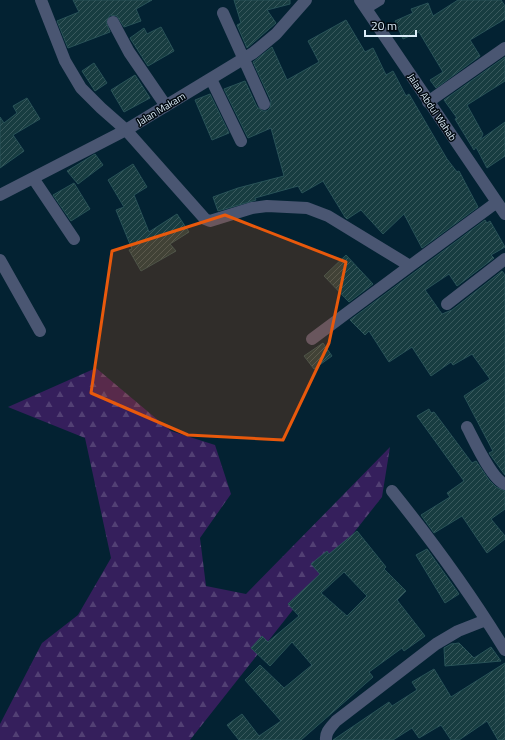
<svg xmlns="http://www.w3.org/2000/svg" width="505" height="740" font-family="'Titillium Web',sans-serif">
<defs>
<pattern id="forest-firs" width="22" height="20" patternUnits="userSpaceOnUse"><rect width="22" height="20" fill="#351f5c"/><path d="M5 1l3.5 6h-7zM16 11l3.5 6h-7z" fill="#524074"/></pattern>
<pattern id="building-hatch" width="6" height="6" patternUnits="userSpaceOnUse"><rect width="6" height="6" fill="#183d41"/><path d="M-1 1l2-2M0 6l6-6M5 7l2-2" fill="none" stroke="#39595d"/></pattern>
</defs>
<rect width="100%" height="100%" fill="#032232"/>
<path fill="url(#forest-firs)" d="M96 368 171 431 215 445 231 494 200 538 206 586 246 594 390 447 382 497 190 740H0V724L42 643 78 615 111 558 85 438 8 407Z"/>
<path fill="url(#building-hatch)" stroke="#295358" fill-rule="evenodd" d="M73 0H152L136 9 141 21 124 27 117 16 110 15 106 22 110 32 68 48 57 21 79 12Z
M234 0H290V4L267 10 276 23 247 48 237 25 241 23Z
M458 0H501L505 6V19L470 40 480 56 436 88 430 80 443 72 419 32 403 39 395 21 413 13 411 9 428 3 433 16Z
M346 20 365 52 373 48 386 75 393 71 406 96 409 94 447 159 457 172 459 171 478 207 422 248 404 214 383 234 361 210 347 219 345 217 323 181 302 193 298 186 255 198 256 200 218 211 213 197 238 188 284 176 271 128 248 138 224 89 245 81 257 107 263 111H267L270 108 271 101 253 62 272 47 287 80 319 62 308 41Z
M161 27 174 51 148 66 130 38 144 28 147 34Z
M505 57V81L467 105 483 134 480 140 505 122V156L487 168 476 147 474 150 455 119 457 118 444 100Z
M94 63 107 83 95 91 82 71Z
M135 75 150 98 124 112 111 90Z
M210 94 229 133 212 140 195 100Z
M27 98 40 119 13 135 24 151 0 168V117L4 123 17 113 13 106Z
M95 154 103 165 78 184 67 171Z
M133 164 147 187 134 195 149 232 177 214 189 232 170 244 176 251 141 271 129 250 132 249 116 210 124 207 108 180Z
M74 183 90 209 71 221 53 195Z
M485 220 487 223 490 221 505 247 491 255 494 258 457 286 449 274 425 290 442 314 452 310 502 271 505 275V475L489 453 493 451 464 396 490 379 472 354 453 365 451 362 431 376 412 347 389 362 369 331 365 335 350 320Z
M346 255 373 284 349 302 324 276Z
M323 343 332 356 314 369 304 356Z
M429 409 431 413 434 412 472 463 476 461 489 480 496 487 505 491V509L491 519 505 536V539L487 553 462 516 434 533 421 515 450 497 447 493 464 481 417 416Z
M357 531 386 567 384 569 406 591 397 600 425 636 404 651 402 648 369 672 373 677 301 740H239L227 725 242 714 259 736 281 721 245 680 260 665 284 688 312 665 292 642 270 666 251 648 262 636 268 642 299 616 288 604 320 574 311 564 327 551 329 554ZM344 572 367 596 347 616 321 593Z
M427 549 459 594 445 603 416 555Z
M459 643 474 658 491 647 501 661 445 666 444 648 451 644Z
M505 663V740H498L487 721 459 740H451L441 725 419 738 412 728 393 740H333L389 702 392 706 417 690 412 682 434 669 451 697Z"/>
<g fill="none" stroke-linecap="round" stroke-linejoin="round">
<path stroke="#4a5672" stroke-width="12" d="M41 0 65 61 81 88 101 108 126 130 205 219 210 221 252 208 267 206 307 208 328 216 410 266 497 202
M360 0 505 214
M366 8 379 0
M223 13 264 104
M113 22 129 52 166 106
M211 79 241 141
M428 102 505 48
M33 178 74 239
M0 195 126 130 253 53 276 34 306 0
M0 260 40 331
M447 304 505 259
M312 339 410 266
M467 427C474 440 492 480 505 484
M392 491C433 542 471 594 505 650
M326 740C325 732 331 727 336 721L436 644 458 631 486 620"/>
</g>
<path fill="#e8590c" fill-opacity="0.2" stroke="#e8590c" stroke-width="3" stroke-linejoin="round" d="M225 215 346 262 329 343 283 440 188 435 91 393 112 251Z"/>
<g text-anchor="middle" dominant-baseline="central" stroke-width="3" stroke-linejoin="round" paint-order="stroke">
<g font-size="10" fill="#dbecf8" stroke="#020a11">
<text transform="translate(432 107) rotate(56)">Jalan Abdul Wahab</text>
<text transform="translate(161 109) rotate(-31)">Jalan Makam</text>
</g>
</g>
<path d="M365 30v6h51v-6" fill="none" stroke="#dbecf8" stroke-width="2"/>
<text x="371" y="30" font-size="12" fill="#dbecf8" stroke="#020a11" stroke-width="3" paint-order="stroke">20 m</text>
</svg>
